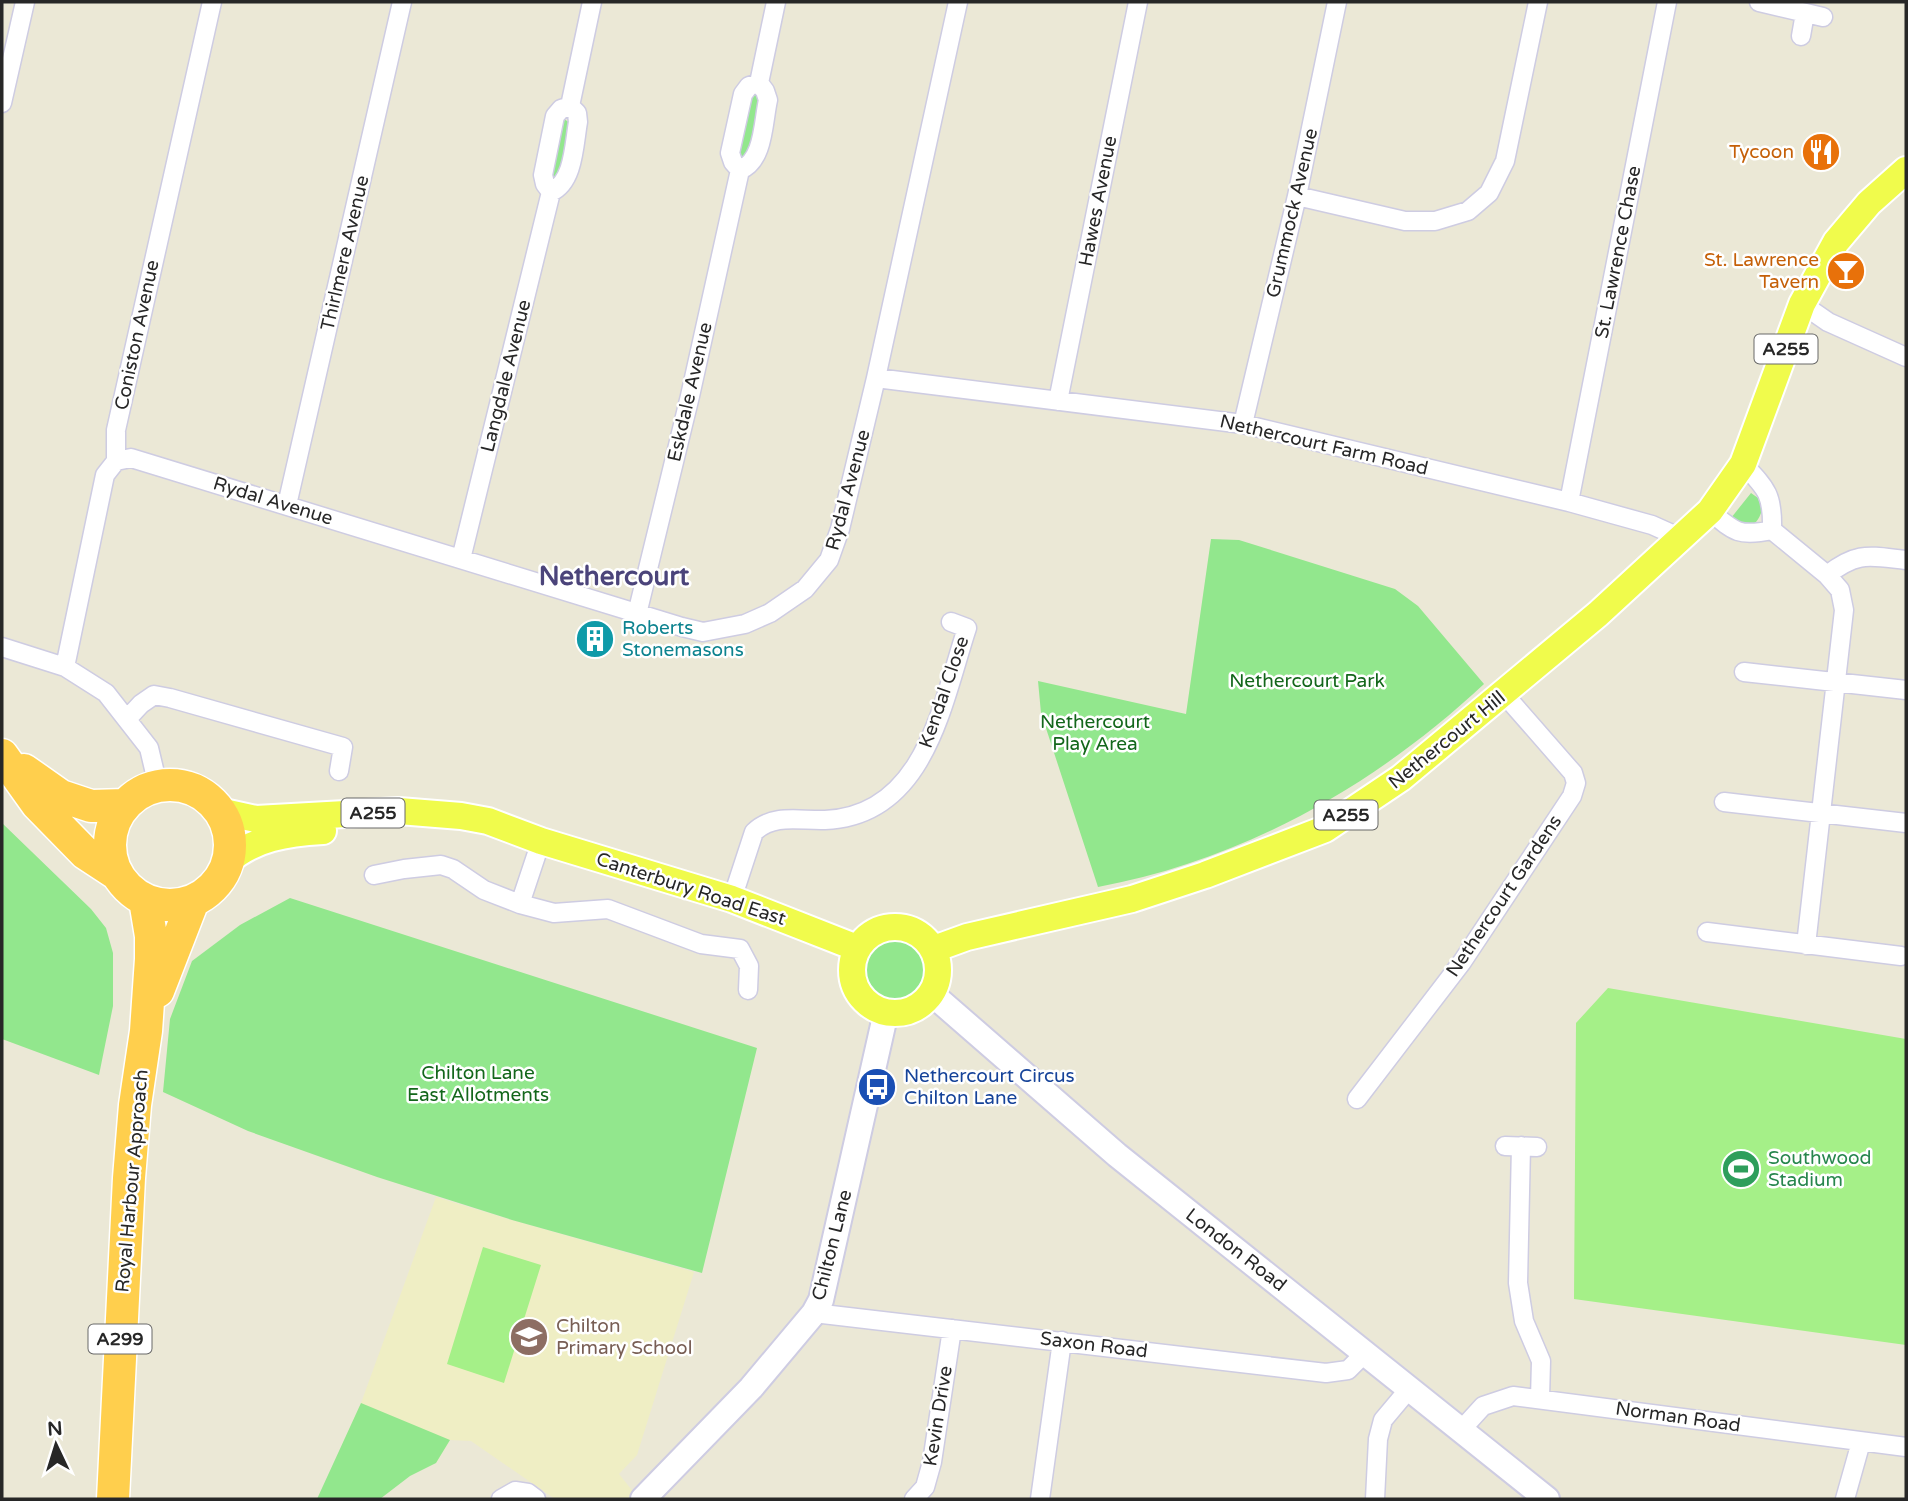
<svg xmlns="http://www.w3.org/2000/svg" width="1908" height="1501" font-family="'Varela Round',sans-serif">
<rect width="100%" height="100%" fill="#ebe8d6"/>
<path fill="#efeec4" d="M436 1197 512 1220 694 1272 637 1455 619 1474 635 1494 631 1499H555L471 1441 450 1440 436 1463 342 1445 361 1403Z"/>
<path fill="#92e78d" d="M753 93 761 98 750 157 738 160 748 96Z
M564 119 570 123 560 179 550 181 560 123Z
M1751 493 1758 498 1762 510C1759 520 1755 526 1744 527L1731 518Z
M1211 539 1239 540 1395 589 1418 606 1484 684C1376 785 1244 860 1098 887L1041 713 1038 681 1186 714Z
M2 823 91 909 106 928 113 953V1006L99 1075 2 1039Z
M290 898 757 1048 702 1273 512 1220 377 1177 248 1131 163 1092 170 1019 192 961 240 925Z
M863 969a32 32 0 1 1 64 0a32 32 0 1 1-64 0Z
M361 1403 450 1440 436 1463 410 1476 380 1499H317Z"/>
<path fill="#a5f088" d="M1608 988 1906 1039V1345L1574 1299 1576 1023Z
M483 1247 541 1265 504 1383 447 1364Z"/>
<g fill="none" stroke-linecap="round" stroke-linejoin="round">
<g stroke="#cecce2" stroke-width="21">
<path id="street" d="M1759 2 1823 17
M1801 36 1805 13
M759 83 765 91 768 100C763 122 764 161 740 170L733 162 730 153 743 94 749 86Z
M759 83 776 2
M2 103 25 2
M570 106 577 113 578 122C574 144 574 182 551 192L545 184 543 175 555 116 561 109Z
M570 106 592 2
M1297 196 1405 221H1435L1468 211 1489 193 1505 161 1538 2
M1802 304 1828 322 1906 357
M876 378 1243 424 1569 502 1652 525 1681 538
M1058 401 1138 2
M1243 424 1297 196 1337 2
M116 461 131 458 682 627 703 632 745 624 770 613 805 589 829 560 840 529 876 378 958 2
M1743 464C1767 489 1773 495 1772 530
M1569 502 1667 2
M287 505 402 2
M1710 511C1734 532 1739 537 1772 530
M1772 530 1827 575 1840 590 1844 610 1806 945
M461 559 551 192
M1827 575C1858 551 1869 556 1906 560
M637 614 690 396 740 170
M2 647 65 667 106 693 149 748 158 786
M65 667 105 475 116 461V430L212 2
M1744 672 1906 690
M127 719 141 704 154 695 170 698 343 747 339 771
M1724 802 1906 823
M374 875 404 869 441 865 453 869 484 890 520 904 554 913 608 909 701 944 740 949 749 966 748 990
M732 899 754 832C774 813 800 821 825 820 925 816 942 704 967 628L951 622
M520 904 541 841
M1707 932 1901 956
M1357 1099 1462 962 1572 796 1576 783 1573 773 1504 694
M1505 1146 1537 1147
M1521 1146 1518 1283 1524 1321 1541 1361 1540 1399
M814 1313 1326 1373 1348 1370 1366 1352
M1462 1429 1483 1406 1513 1396 1906 1447
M501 1499 515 1491 528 1493 536 1499
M914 1499 925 1487 932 1462 952 1329
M1040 1499 1062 1341
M1375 1499 1378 1439 1383 1420 1409 1389
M1845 1499 1861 1442"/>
</g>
<g stroke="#cecce2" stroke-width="28">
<path id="secondary" d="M932 994 1117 1155 1547 1499
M643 1499 751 1388 814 1313 821 1300 886 1012"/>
</g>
<g stroke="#fff" stroke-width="30">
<path id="primary" d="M219 811 256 819 399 811 461 816 488 821 541 841 732 899 857 948
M227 862C253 838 288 833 323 831
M852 970a43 43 0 1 1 86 0a43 43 0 1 1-86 0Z
M934 949 967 937 1132 899 1205 875 1325 829 1401 778 1598 614 1710 511 1743 464 1802 304 1836 242 1869 203 1906 170"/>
</g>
<g stroke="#fff" stroke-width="35">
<path id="highway" d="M2 755 37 804 85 853 117 874
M24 770 61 796 91 806 125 805
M110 845a60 60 0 1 1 120 0a60 60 0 1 1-120 0Z
M158 991 193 901
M113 1499 129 1178 135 1105 146 1031 151 959V936L145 900"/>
</g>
<use href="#street" stroke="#fff" stroke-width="18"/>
<use href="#secondary" stroke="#fff" stroke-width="24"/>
<use href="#primary" stroke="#f0fb4c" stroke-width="26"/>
<use href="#highway" stroke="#ffcf4d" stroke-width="32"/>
</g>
<defs>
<g id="restaurant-disc" transform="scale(2.0125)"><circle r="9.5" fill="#e8710a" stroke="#fff"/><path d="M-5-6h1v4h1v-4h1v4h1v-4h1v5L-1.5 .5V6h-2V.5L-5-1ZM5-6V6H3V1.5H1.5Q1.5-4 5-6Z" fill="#fff"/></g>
<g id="bar-disc" transform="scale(2.0125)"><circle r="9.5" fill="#e8710a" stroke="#fff"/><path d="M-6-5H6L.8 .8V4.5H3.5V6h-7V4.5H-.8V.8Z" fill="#fff"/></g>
<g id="building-disc" transform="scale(2.0125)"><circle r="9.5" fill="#0f9aa8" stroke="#fff"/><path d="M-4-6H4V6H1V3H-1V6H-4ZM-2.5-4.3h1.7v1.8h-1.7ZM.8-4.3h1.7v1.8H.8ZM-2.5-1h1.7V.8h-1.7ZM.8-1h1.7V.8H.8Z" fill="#fff"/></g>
<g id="bus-disc" transform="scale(2.0125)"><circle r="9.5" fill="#1a4fb4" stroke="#fff"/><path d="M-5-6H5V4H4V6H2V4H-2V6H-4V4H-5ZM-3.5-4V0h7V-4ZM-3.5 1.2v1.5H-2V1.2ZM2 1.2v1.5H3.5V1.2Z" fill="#fff"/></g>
<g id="stadium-disc" transform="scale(2.0125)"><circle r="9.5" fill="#2e9e5b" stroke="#fff"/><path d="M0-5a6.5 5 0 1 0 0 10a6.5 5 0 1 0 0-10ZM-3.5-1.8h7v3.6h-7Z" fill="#fff"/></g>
<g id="school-disc" transform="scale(2.0125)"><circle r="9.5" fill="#8d6e63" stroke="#fff"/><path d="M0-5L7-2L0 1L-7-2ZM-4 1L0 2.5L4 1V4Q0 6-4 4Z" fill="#fff"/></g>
</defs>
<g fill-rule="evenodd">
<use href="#restaurant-disc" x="1821" y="152"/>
<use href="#bar-disc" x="1846" y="271"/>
<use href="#building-disc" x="595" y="639"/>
<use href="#bus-disc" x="877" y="1087"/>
<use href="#stadium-disc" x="1741" y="1169"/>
<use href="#school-disc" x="529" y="1337"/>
</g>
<g text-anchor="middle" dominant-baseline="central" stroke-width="5" stroke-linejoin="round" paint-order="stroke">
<g fill="#fff" stroke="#686868" stroke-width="2">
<rect x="1754.5" y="334.5" width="63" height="29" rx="5"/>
<rect x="341.5" y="798.5" width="63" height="29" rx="5"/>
<rect x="1314.5" y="800.5" width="63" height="29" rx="5"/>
<rect x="88.5" y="1324.5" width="63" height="29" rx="5"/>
</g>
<g font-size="18" font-weight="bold" fill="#272727">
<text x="1786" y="349">A255</text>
<text x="373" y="813">A255</text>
<text x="1346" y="815">A255</text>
<text x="120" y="1339">A299</text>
</g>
<g font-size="19" fill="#c56008" stroke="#fff" text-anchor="end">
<text x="1794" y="152">Tycoon</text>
<text x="1819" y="260">St. Lawrence<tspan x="1819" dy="22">Tavern</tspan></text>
</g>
<g font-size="19" fill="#272727" stroke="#fff">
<text transform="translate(1098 201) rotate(-79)">Hawes Avenue</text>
<text transform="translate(1292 213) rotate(-77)">Grummock Avenue</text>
<text transform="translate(1618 252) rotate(-79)">St. Lawrence Chase</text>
<text transform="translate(345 253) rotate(-77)">Thirlmere Avenue</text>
<text transform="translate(137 335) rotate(-78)">Coniston Avenue</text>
<text transform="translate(506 376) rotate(-76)">Langdale Avenue</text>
<text transform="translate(690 392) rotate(-77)">Eskdale Avenue</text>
<text transform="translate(1324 445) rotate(13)">Nethercourt Farm Road</text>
<text transform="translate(848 490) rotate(-75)">Rydal Avenue</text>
<text transform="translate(273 501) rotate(17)">Rydal Avenue</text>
<text transform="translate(944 692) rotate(-71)">Kendal Close</text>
<text transform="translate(1447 740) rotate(-39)">Nethercourt Hill</text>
<text transform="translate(691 889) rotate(18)">Canterbury Road East</text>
<text transform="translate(1504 896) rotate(-56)">Nethercourt Gardens</text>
<text transform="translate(132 1181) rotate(-85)">Royal Harbour Approach</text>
<text transform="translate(832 1245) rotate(-76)">Chilton Lane</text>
<text transform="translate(1236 1250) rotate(38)">London Road</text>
<text transform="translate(1094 1345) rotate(7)">Saxon Road</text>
<text transform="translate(938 1416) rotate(-81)">Kevin Drive</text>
<text transform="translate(1678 1417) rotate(8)">Norman Road</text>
</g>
<g font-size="19" fill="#0d838f" stroke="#fff" text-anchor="start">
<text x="622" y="628">Roberts<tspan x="622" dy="22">Stonemasons</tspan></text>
</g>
<g font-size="19" fill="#13671b" stroke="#fff">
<text x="1307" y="681">Nethercourt Park</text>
<text x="1095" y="722">Nethercourt<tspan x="1095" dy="22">Play Area</tspan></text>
<text x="478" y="1073">Chilton Lane<tspan x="478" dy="22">East Allotments</tspan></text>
</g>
<g font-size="19" fill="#164399" stroke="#fff" text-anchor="start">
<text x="904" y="1076">Nethercourt Circus<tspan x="904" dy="22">Chilton Lane</tspan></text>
</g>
<g font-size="19" fill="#27864d" stroke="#fff" text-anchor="start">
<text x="1768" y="1158">Southwood<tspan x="1768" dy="22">Stadium</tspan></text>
</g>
<g font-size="19" fill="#785e54" stroke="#fff" text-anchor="start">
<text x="556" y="1326">Chilton<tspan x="556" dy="22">Primary School</tspan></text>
</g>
<g font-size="26" font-weight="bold" fill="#4b447a" stroke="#fff">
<text x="614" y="576">Nethercourt</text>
</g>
</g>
<rect width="1908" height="1501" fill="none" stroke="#272727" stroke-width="7"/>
<g transform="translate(56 1445) rotate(356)" stroke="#ffffff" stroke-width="5" paint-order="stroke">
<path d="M0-5L12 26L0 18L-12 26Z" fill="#272727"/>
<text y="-10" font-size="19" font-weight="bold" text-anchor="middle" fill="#272727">N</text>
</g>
</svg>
